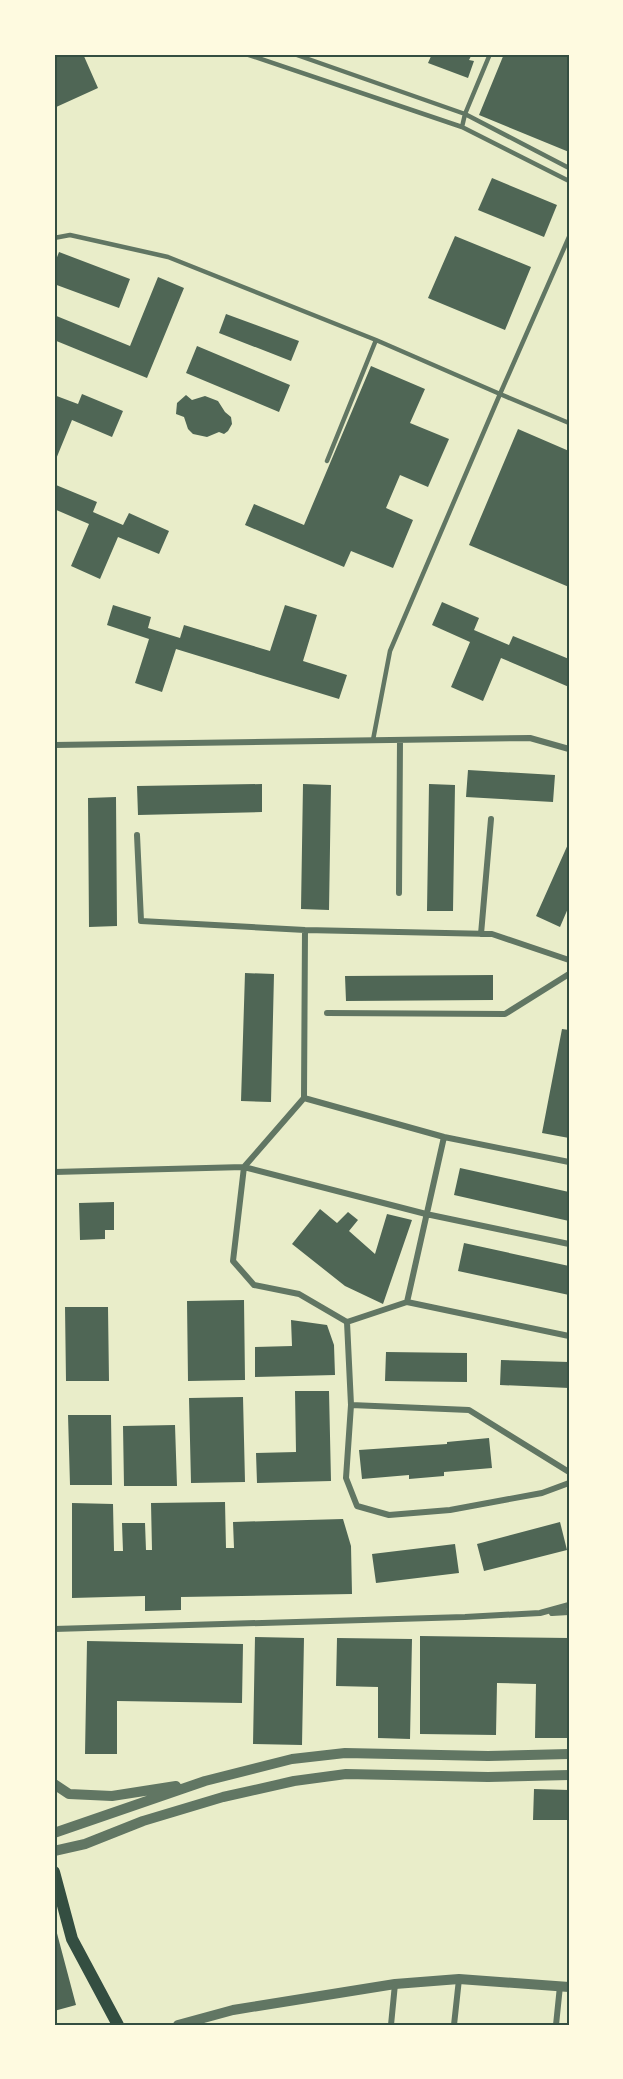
<svg xmlns="http://www.w3.org/2000/svg" width="623" height="2079" font-family="'PT Serif',serif">
<rect width="100%" height="100%" fill="#e9edc9"/>
<path fill="#4f6655" d="M54 54H83L98 88 54 108Z
M432 54H472L469 60 474 61 468 78 428 63Z
M504 54H565L569 56V152L479 115Z
M492 178 557 205 544 237 478 210Z
M455 236 531 267 505 330 428 298Z
M59 252 130 279 119 308 54 284V265Z
M158 277 184 288 147 378 54 340V315L130 346Z
M226 314 299 341 291 361 219 333Z
M197 346 290 385 279 412 186 373Z
M371 366 425 389 410 423 449 439 428 487 400 475 386 508 413 520 393 568 351 551 344 567 245 525 254 504 304 525Z
M82 394 123 411 112 437 72 420 54 464V395L78 404Z
M186 395 192 400 205 396 218 401 225 412 231 417 232 424 228 431 224 434 219 432 207 437 193 434 188 429 184 417 176 414 177 403Z
M518 429 569 451V587L469 545Z
M56 485 97 502 93 512 123 525 129 513 169 531 159 554 118 537 100 579 71 566 89 524 54 509V490Z
M442 602 479 618 474 630 509 645 513 636 569 659V687L501 658 483 701 451 687 470 642 432 625Z
M113 605 151 617 148 628 180 638 184 625 270 651 285 605 317 615 303 661 347 675 339 699 176 649 162 692 135 683 149 639 107 625Z
M468 770 555 775 553 802 466 797Z
M262 784V812L138 815 137 786Z
M303 784 331 785 329 910 301 909Z
M429 784 455 785 453 911H427Z
M116 797 117 926 89 927 88 798Z
M569 842V906L560 927 536 916Z
M245 973 274 974 271 1102 241 1101Z
M493 975V1000L346 1001 345 976Z
M562 1029 569 1030V1138L542 1133Z
M460 1168 569 1192V1221L454 1195Z
M114 1202V1230H105V1239L80 1240 79 1203Z
M320 1209 337 1223 348 1212 358 1220 349 1231 375 1254 387 1214 412 1220 383 1304 345 1286 292 1244Z
M464 1243 569 1266V1295L458 1271Z
M244 1300 245 1380 188 1381 187 1301Z
M65 1307H108L109 1381H66Z
M291 1320 327 1325 334 1345 335 1375 255 1377V1347L292 1346Z
M386 1352 467 1353V1382L385 1381Z
M501 1360 569 1362V1388L500 1385Z
M295 1391H329L331 1481 257 1483 256 1453 296 1452Z
M243 1397 245 1482 191 1483 189 1398Z
M68 1415H111L112 1485H70Z
M175 1425 177 1486H124L123 1426Z
M489 1438 492 1468 444 1472V1476L409 1479V1475L362 1479 359 1450 447 1444V1442Z
M225 1502 226 1548H234L233 1522 343 1519 351 1546 352 1594 181 1597V1610L145 1611V1596L72 1598V1503L113 1504 114 1551H123L122 1523H145L146 1550H152L151 1503Z
M560 1522 567 1550 484 1571 477 1544Z
M455 1544 459 1573 376 1583 372 1554Z
M420 1636 569 1638 567 1738H535L536 1684 497 1683 496 1735 420 1734Z
M255 1637 304 1638 302 1745 253 1744Z
M337 1638 412 1639 410 1739 378 1738V1687L336 1686Z
M87 1641 243 1644 242 1703 117 1701V1754H85Z
M534 1789 569 1790V1820H533Z
M54 1922 76 2005 54 2011Z"/>
<g fill="none" stroke-linecap="round" stroke-linejoin="round">
<path stroke="#617663" stroke-width="4.5" d="M246 54 462 127 569 181
M294 54 465 114 569 168
M462 127 465 114 490 54
M569 237 500 394 569 423
M54 238 70 235 168 257 376 340 500 394 390 651 373 740
M327 461 376 340"/>
<path stroke="#617663" stroke-width="6" d="M54 745 530 738 569 749
M137 835 141 921 305 930 492 934 569 960
M399 893 400 740
M305 930 304 1098 244 1167 233 1261 254 1285 299 1294 347 1322 407 1302 444 1137
M481 934 491 819
M327 1013 505 1014 569 974
M304 1098 444 1137 569 1162
M54 1172 244 1167 426 1214 569 1244
M407 1302 569 1336
M347 1322 351 1405 346 1478 357 1506 389 1515 450 1510 542 1493 569 1483
M351 1405 469 1410 569 1472
M552 1613 569 1612
M54 1629 465 1617 540 1613 569 1605
M391 2025 395 1984
M454 2025 459 1979
M556 2025 560 1986"/>
<path stroke="#617663" stroke-width="10" d="M54 1784 69 1794 112 1796 176 1786
M54 1833 205 1781 292 1759 345 1753 488 1756 569 1754
M54 1851 85 1844 143 1821 223 1797 294 1781 346 1774 488 1777 569 1775
M178 2025 233 2010 395 1984 459 1979 569 1987"/>
<path stroke="#344e41" stroke-width="12" d="M54 1872 72 1939 118 2025"/>
</g>
<rect width="623" height="2079" fill="none" stroke="#fefae0" stroke-width="111"/>
<rect x="56" y="56" width="512" height="1968" fill="none" stroke="#344e41" stroke-width="2"/>
</svg>
